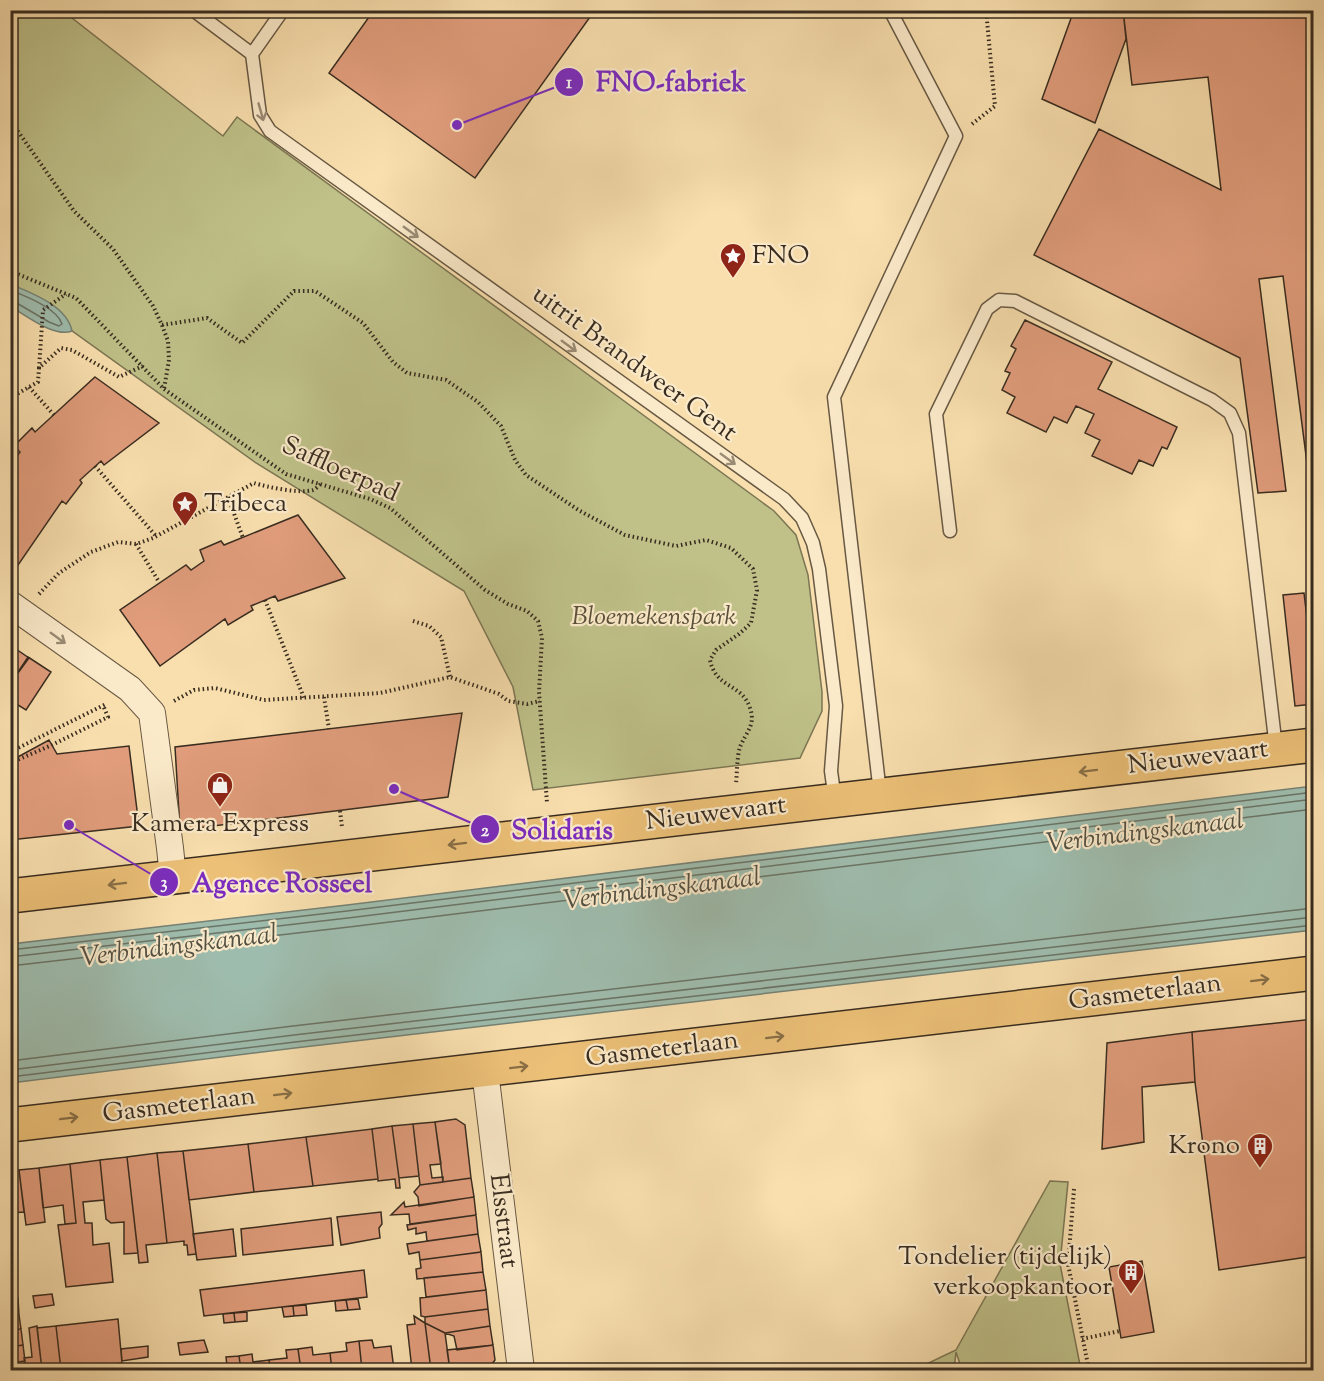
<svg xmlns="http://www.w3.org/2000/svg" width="1324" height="1381" font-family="'Sorts Mill Goudy',serif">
<rect width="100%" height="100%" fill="#f9dfae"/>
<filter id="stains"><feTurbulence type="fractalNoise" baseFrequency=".00333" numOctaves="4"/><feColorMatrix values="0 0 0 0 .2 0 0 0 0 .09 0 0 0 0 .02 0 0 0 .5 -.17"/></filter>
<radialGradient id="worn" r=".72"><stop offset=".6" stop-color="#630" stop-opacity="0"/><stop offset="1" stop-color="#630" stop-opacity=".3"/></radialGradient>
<path fill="#bfc189" stroke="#7c7654" stroke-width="1.5" d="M11 11H63L223 136 237 117 774 511 796 535 808 575 822 692V711L800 758 533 790 513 687 464 591 256 463 11 287Z
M1050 1181 1068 1182 1060 1264 1081 1370H962L956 1352 954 1370H914L956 1350Z"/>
<path fill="#9ebcad" stroke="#758275" stroke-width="1.5" d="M10 284C32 293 67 306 72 331 54 338 26 315 11 307Z
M1313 786V930L295 1048 11 1083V944L347 905Z"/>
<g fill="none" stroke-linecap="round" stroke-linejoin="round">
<path stroke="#6b7466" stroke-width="1.5" d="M10 290C25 296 57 308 62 324L59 326 49 322 15 302H10
M10 950 347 911 1314 792
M10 957 348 918 1314 799
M10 966 349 927 1314 809
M10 1061 293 1026 1314 908
M10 1070 294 1035 1314 917
M10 1077 295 1042 1314 925"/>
</g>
<path fill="#e19d7c" stroke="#382c20" stroke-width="1.5" d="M374 10H595L475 178 329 73Z
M1074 10H1123L1126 39 1095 123 1042 99Z
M1123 10H1314V518L1283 276 1259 279 1286 491 1258 493 1240 358 1034 255 1099 129 1221 190 1208 77 1132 85Z
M1025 320 1112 362 1098 389 1177 427 1167 449 1162 447 1153 466 1139 460 1132 474 1092 456 1100 440 1085 433 1094 414 1076 406 1067 423 1054 417 1046 432 1007 413 1015 397 1002 390 1010 373 1005 371 1016 349 1011 346Z
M95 377 159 423 104 465 101 461 80 480 82 483 66 504 62 501 16 568 10 564V465L20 452 14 446 32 428 35 432Z
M298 515 345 578 278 601 275 596 251 606 253 610 228 625 225 619 160 666 120 610 186 565 191 570 204 561 200 550 221 541 224 545Z
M1304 593 1314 678V704L1295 706 1283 595Z
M10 645 29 658 10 684Z
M28 657 51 672 26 710 10 700V684Z
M462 713 448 797 180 830 175 747Z
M49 740 57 754 129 746 139 826 10 840V759L16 758Z
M1314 1019V1256L1219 1270 1195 1082 1192 1032Z
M1192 1032 1195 1082 1142 1087 1144 1142 1102 1149 1107 1043Z
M456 1119 465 1125 471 1178 443 1182 435 1122Z
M435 1122 441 1164 430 1165 432 1178 443 1177V1182L420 1185 413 1124Z
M413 1124 419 1176 399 1178 392 1126Z
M392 1126 399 1178 400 1188H396L395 1179 378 1181V1179L372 1129Z
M372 1129 378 1179 313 1186 306 1137Z
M306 1137 313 1186 254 1192 248 1144Z
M248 1144 254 1192 189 1200 183 1151Z
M183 1151 196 1254 188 1255 187 1245H184V1241L167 1243 157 1153Z
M157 1153 167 1243 146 1245 148 1262 139 1263 127 1157Z
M127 1157 138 1253 124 1254V1222L111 1223 106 1219 100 1160Z
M100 1160 104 1200 83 1202 85 1223H92L93 1245 109 1243 113 1282 66 1287 58 1225 76 1223 70 1164Z
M70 1164 76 1223 65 1224 63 1205 43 1208 39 1168Z
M39 1168 45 1222 26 1225 19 1170Z
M19 1170 24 1212 10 1213V1171Z
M471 1178 474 1197 419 1206 418 1197 414 1192 420 1185Z
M474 1197 476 1215 410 1224 409 1214 391 1215 404 1202 405 1207Z
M381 1212 382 1224 379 1228 380 1238 341 1245 337 1217Z
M476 1215 478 1234 427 1241 426 1232 416 1234V1228L408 1230 407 1225Z
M331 1218 333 1245 243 1255 241 1229Z
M233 1229 236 1256 197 1260 193 1234Z
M478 1234 481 1252 420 1260 419 1252 409 1254 407 1244Z
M481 1252 483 1272 417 1279 416 1269 421 1268 420 1260Z
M1142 1261 1154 1332 1121 1338 1109 1267Z
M364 1270 367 1297 204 1316 200 1290Z
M483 1272 486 1290 426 1297 424 1278Z
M486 1290 488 1309 425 1317 421 1316 420 1298Z
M52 1294 54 1305 35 1308 33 1296Z
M18 1298 19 1315 10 1316V1299Z
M358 1299 360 1309 348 1310 346 1300Z
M346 1300 348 1310 336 1311 335 1301Z
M306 1305 307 1315 294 1316 293 1306Z
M293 1306 294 1316 284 1317 282 1307Z
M488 1309 490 1326 445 1333 425 1323V1317Z
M247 1312V1321L235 1322 234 1313Z
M234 1313 235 1322 224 1323 223 1314Z
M19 1315 21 1329 10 1330V1316Z
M414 1316 425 1323 431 1370H412L407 1325 415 1324Z
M118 1319 122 1363 61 1370 56 1326Z
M425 1323 445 1333 450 1370H431Z
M37 1326 42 1370H26L24 1358 32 1357 29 1328Z
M56 1326 61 1370H42L37 1328Z
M490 1326 493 1345 457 1350 454 1336 445 1333Z
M21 1329 23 1345 10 1347V1330Z
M204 1340 208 1352 180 1355 178 1343Z
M372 1340 374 1348 391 1346 394 1370H362L359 1341Z
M359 1341 362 1370H332L330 1353 347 1351 346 1343Z
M23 1345 25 1361 10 1363V1347Z
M493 1345 495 1360 488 1369 450 1370 447 1350Z
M148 1346V1357L122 1361 121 1349Z
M312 1347 313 1355 330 1353 332 1370H301L298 1349Z
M298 1349 301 1370H271L269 1360 287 1358 286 1350Z
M252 1354 253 1362 269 1360 271 1370H241L239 1356Z
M239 1356 241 1370H210V1368L227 1366 226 1357Z
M25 1361 26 1370H10V1363Z"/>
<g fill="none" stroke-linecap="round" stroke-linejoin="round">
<g stroke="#685944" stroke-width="15">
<path id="lane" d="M193 10 252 54 283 10
M252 54 260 115 270 131 784 499 802 518 813 543 819 569 836 706 831 771 835 800
M950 531 936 414 987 309 999 300 1015 301 1212 400 1230 413 1239 433 1276 748
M880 793 834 397 956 136 890 10"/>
</g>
<g stroke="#685944" stroke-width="28">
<path id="street" d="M10 604 130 689 152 713 170 848 173 877
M485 1071 521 1370"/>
</g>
<g stroke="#382c20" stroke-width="36">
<path id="primary" d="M10 896 1314 745
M10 1125 1314 973"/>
</g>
<path stroke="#382c20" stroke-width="4" stroke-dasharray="1.5 3" stroke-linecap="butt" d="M10 120 74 211 113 249 153 306 162 325 168 341 169 360 164 389
M972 124 995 106 986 10
M10 271 76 298 164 389 286 474 370 499 390 508 485 590 508 604 527 611 538 621 542 638 539 692 547 803
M162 325 207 318 242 343 294 291H315L363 323 393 362 407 373 446 380 478 402 501 426 515 460 526 475 580 511 625 535 676 546 706 540 731 548 753 569 757 590 751 623 739 634 716 650 710 660C716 689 742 683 750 708 756 725 746 732 740 747 737 756 737 774 736 784
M39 368 43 310 66 294
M29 387 54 415
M10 398 38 382 39 368 61 348 72 350 119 377 143 366
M95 466 156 536
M228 497 243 538
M136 544 159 582
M39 594 59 573 91 552 118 542 136 544 153 538 254 483C267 487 299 494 313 490 316 489 318 486 321 484
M265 600 304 698
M413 621 429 626 441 637 450 677
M324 697 329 729
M174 701 194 690 215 688 264 700 380 693 450 677 499 694 508 701 527 704 540 701
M10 748 16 749 106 704
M10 763 52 745 108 717 103 705
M340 811 342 827
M1074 1189 1068 1264 1089 1370
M1082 1339 1120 1331"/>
<use href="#lane" stroke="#fbeaca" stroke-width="12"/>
<use href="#street" stroke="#fbeaca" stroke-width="26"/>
<use href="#primary" stroke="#ecc077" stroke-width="33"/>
</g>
<defs><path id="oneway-shaft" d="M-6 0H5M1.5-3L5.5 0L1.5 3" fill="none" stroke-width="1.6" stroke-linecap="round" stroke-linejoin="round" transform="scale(1.5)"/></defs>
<g stroke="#9a8b75">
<use href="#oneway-shaft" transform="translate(261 112) rotate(74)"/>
<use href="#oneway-shaft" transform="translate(411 232) rotate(36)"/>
<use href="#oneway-shaft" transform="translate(569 346) rotate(36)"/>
<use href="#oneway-shaft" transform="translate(728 459) rotate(36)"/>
<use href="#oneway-shaft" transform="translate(58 638) rotate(36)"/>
</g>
<g stroke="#896f47">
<use href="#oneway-shaft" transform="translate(1088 771) rotate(173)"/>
<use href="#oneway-shaft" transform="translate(457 844) rotate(173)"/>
<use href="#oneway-shaft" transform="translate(117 884) rotate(173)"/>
<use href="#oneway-shaft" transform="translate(1260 980) rotate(-7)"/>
<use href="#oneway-shaft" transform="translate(775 1037) rotate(-7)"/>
<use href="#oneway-shaft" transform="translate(519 1067) rotate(-7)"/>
<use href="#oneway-shaft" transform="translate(283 1094) rotate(-7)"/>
<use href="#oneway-shaft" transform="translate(69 1118) rotate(-7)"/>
</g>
<defs>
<g id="sight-pin" transform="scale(1.35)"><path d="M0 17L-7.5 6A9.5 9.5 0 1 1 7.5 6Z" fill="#8f2418" stroke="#fbeaca"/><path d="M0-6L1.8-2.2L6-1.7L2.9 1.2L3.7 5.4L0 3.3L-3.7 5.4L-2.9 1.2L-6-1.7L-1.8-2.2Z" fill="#fff"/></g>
<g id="shop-pin" transform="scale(1.35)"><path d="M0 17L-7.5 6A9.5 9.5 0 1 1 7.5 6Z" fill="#8f2418" stroke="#fbeaca"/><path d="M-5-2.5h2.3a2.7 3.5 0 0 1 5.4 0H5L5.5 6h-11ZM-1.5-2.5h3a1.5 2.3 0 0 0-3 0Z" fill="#fff"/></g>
<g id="building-pin" transform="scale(1.35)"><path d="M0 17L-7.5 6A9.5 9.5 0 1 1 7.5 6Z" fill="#8f2418" stroke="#fbeaca"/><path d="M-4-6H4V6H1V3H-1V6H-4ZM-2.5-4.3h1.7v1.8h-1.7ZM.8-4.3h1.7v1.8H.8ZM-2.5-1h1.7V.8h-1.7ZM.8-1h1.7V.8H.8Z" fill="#fff"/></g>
</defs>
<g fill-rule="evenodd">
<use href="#sight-pin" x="733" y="256"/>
<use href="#sight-pin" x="185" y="504"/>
<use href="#shop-pin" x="220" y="785"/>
<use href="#building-pin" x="1260" y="1146"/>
<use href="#building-pin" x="1131" y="1272"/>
</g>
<g text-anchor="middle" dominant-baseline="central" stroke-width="4.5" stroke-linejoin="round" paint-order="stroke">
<g font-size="26" fill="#382c20" stroke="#fbeaca" text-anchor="start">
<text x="752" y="256">FNO</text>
<text x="204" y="504">Tribeca</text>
<text x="220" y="824" text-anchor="middle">Kamera Express</text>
<text x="1240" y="1146" text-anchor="end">Krono</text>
<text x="1112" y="1257" text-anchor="end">Tondelier (tijdelijk)<tspan x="1112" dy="30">verkoopkantoor</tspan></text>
</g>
<g font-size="26" fill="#382c20" stroke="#fbeaca">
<text transform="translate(634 364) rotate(36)">uitrit Brandweer Gent</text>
<text transform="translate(340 470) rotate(24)">Saffloerpad</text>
<text transform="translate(1198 758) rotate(-7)">Nieuwevaart</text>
<text transform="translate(716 814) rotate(-7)">Nieuwevaart</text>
<text transform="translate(1145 993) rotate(-7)">Gasmeterlaan</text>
<text transform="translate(662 1050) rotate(-7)">Gasmeterlaan</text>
<text transform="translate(179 1106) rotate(-7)">Gasmeterlaan</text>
<text transform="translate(503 1221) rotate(83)">Elsstraat</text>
</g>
<g font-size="26" font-style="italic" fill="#5a513a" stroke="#fbeaca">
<text x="654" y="617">Bloemekenspark</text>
</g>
<g font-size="27" font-style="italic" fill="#525043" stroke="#fbeaca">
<text transform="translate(1145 833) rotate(-7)">Verbindingskanaal</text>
<text transform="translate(662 890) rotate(-7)">Verbindingskanaal</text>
<text transform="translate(179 947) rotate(-7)">Verbindingskanaal</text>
</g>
</g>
<path fill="none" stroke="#7b2cbf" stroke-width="2" d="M457 125L569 82M394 789L485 829M69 825L164 882"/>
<g fill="#7b2cbf" stroke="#fbeaca" stroke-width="2">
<circle cx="457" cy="125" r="6"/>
<circle cx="394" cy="789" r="6"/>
<circle cx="69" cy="825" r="6"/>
<circle cx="569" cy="82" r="15"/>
<circle cx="485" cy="829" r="15"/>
<circle cx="164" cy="882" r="15"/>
</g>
<g font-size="18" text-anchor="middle" font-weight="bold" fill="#fff">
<text x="569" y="88">1</text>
<text x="485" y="836">2</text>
<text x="164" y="888">3</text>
</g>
<g font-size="27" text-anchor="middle" font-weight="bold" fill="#7b2cbf" stroke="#fbeaca" stroke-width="4.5" stroke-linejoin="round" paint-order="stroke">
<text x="671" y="91">FNO-fabriek</text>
<text x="562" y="839">Solidaris</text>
<text x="282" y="892">Agence Rosseel</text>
</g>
<rect width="1324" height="1381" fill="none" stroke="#f9dfae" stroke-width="36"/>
<rect x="12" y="12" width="1300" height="1357" fill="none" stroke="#382c20" stroke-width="3"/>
<rect x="18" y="18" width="1288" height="1345" fill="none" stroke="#382c20" stroke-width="1.5"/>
<rect width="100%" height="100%" filter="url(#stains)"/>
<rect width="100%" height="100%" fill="url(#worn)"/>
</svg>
